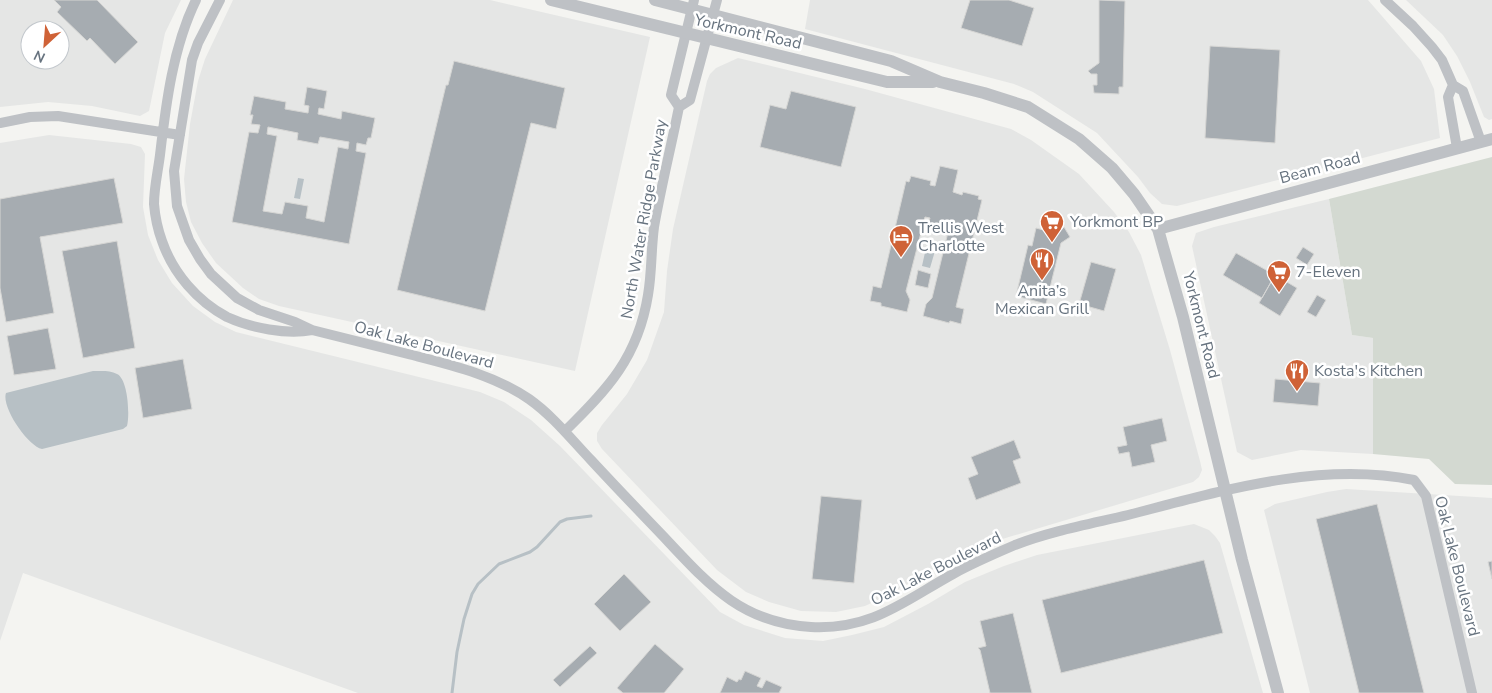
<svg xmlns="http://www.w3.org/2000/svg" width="1492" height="693" font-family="'Nunito Sans',sans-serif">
<rect width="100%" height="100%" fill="#f4f4f1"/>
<path fill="#e5e6e5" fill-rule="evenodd" d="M0 0H181L165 33 149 111 140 116 92 106 48 102 0 107ZM30 30H60V60H30Z
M233 0H490L650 37 575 371 279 306 259 299 243 288 216 263 202 243 191 222 186 202 184 179 190 124 198 81 205 59Z
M810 0H1368L1421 61 1434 89 1440 138 1177 206 1162 204 1150 193 1138 177 1097 133 1033 92 1014 84 805 29Z
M1406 0H1492V119L1489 120 1484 117 1470 82 1457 56 1443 35Z
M738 58 865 89 1011 129 1031 140 1079 174 1114 212 1129 232 1141 255 1170 350 1200 461 1202 470 1199 477 1193 482 969 549 886 596 865 606 836 612 801 611 769 602 746 592 717 570 602 449 597 441V433L602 425 627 394 647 360 664 312 667 271 673 229 707 81 710 74 716 68Z
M49 135 131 144 141 147 145 154 143 207 148 235 158 260 172 283 193 306 215 322 236 332 480 392 504 402 531 420 560 446 720 612 744 625 785 638 823 641 852 635 884 627 928 604 965 582 1004 566 1037 555 1194 524 1209 530 1215 536 1220 543 1263 693H358L23 573 0 641V143Z
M1329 199 1352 335 1373 338V454L1301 450 1252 460 1237 452 1192 246 1196 233 1214 227Z
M1346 489 1492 498V693H1310L1264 510 1275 504 1327 492Z"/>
<path fill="#d3d9d1" d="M1492 157V485L1455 484 1429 459 1373 454V338L1352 335 1329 199Z"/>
<path fill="#b7c0c5" d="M298 178 304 179 300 199 294 198Z
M926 248 935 251 930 268 922 266Z
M93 371C101 371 110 370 117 374 128 379 130 415 127 426L123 429 42 449C28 446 1 407 6 393Z"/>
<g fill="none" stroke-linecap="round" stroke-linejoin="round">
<path stroke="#b7c0c5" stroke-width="3" d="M452 693 457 652 464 619 472 594 478 584 499 564 530 552 537 547 560 522 567 519 591 516"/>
</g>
<path fill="#a6acb1" stroke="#d6d6d4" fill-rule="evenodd" d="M54 0H97L138 42 115 64 90 38 87 41 57 12 61 7Z
M970 0H1009L1034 8 1022 46 961 28Z
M1099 0 1125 1 1123 87H1119V94L1094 93 1093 85H1097V74H1091L1088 71 1099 63Z
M1210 46 1280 50 1275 143 1205 138Z
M454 61 565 88 556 129 531 123 485 311 397 290 446 85H448Z
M307 87 327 91 324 109 319 108 318 114 341 119 342 111 375 118 371 138H368L366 145 357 143 356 151 366 153 349 244 232 222 249 132 258 133 260 125 251 124 253 115H250L254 96 286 102 285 109 308 113 309 106 304 105ZM268 127 298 133 297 140 318 144 320 137 349 142 348 149 338 147 324 222 306 218 308 206 285 202 282 214 263 211 277 136 267 134Z
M791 91 856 107 841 167 760 147 770 105 786 109Z
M940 166 958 170 953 192 962 195 963 192 979 196 978 199 982 200 956 307 964 309 961 324 950 321 949 323 923 316 926 304 932 298 950 224 945 223 943 229 928 225 930 218 925 217 906 291 910 300 907 312 881 306V303L870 301 873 286 881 288 906 181 909 182 911 176 931 181 930 185 935 186Z
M114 178 123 223 40 237 54 313 6 322 0 288V199Z
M1064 227 1070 237 1061 243 1046 304 1016 296 1028 245 1032 246 1036 228 1055 233Z
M117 241 135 348 83 358 62 251Z
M1303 247 1314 254 1307 265 1296 258Z
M1236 253 1275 275 1262 298 1223 275Z
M1091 262 1116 269 1104 311 1079 304Z
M918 270 931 274 928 288 915 285Z
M1275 275 1297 288 1280 316 1259 303Z
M1317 295 1326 300 1316 317 1307 312Z
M48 328 56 369 14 375 7 336Z
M183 359 192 409 143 418 135 368Z
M1275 379 1320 383 1318 406 1273 402Z
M1162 418 1167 441 1151 445 1155 462 1132 467 1129 452 1119 454 1117 447 1127 445 1123 427Z
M1014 440 1021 458 1013 461 1021 483 976 500 968 478 978 474 971 457Z
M821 496 862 500 854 583 812 579Z
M1377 504 1424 693H1359L1316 519Z
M1204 560 1223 633 1061 673 1042 600Z
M1492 561V579L1488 562Z
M624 574 651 602 620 631 594 604Z
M1013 613 1032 693H990L980 650 978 648 986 646 980 621Z
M655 644 684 669 664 693H623L617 688Z
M590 646 597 653 560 687 553 680Z
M745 671 761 678 757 686 762 688 766 680 782 687 779 693H720L727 677 737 682 739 679 741 680Z"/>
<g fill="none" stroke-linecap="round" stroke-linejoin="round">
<path stroke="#bec1c5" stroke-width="10" d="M196 0C173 47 166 103 160 155 158 171 154 188 154 204 155 216 158 230 162 241 173 273 197 301 227 317 251 328 287 335 312 330
M220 0 198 43 192 60 174 171 177 206 189 240 200 259 211 274 237 298 259 310 295 322 312 330C344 338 376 346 408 354 451 365 492 374 529 399 553 416 571 439 591 460 615 486 639 511 663 536 708 584 741 623 811 627 872 630 904 601 953 574 973 563 994 554 1015 545 1051 531 1090 524 1128 515 1221 491 1319 461 1414 480L1426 496 1472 693
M694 0 671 95 679 107 690 100 717 0
M1385 0 1413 26 1432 47 1442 60 1453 85 1463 91 1481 142
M1453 85 1448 97 1457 148
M0 123 30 117 58 116 180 135
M565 431C608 389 638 357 648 295 652 272 651 249 654 227 661 187 671 147 679 107"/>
<path stroke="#bec1c5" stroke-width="12" d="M551 0 887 82H933
M655 0 891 61 940 82 984 93 1028 107 1079 139 1112 168 1134 194 1158 229 1163 247 1183 317 1242 560 1278 693
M1158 229 1492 139"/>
</g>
<defs>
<g id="supermarket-pin" transform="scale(1.25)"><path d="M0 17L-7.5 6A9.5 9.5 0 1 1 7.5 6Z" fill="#cf6237" stroke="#fff"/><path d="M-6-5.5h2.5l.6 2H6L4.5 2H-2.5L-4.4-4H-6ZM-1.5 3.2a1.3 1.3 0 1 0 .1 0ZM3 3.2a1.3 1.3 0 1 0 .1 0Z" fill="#fff"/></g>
<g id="hotel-pin" transform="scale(1.25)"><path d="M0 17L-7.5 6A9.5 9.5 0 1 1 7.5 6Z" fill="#cf6237" stroke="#fff"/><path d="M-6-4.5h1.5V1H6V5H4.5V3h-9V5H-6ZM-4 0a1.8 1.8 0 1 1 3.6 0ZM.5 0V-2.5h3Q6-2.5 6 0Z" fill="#fff"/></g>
<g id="restaurant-pin" transform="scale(1.25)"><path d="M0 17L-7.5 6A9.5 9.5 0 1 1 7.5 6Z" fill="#cf6237" stroke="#fff"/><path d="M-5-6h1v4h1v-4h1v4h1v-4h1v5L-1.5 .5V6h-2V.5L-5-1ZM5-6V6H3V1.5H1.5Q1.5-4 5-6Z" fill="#fff"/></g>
</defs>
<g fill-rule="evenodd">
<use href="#supermarket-pin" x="1052" y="222"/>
<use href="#hotel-pin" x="901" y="237"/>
<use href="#restaurant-pin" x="1042" y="260"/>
<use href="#supermarket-pin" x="1279" y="272"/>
<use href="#restaurant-pin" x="1297" y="371"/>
</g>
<g text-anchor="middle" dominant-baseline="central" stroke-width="5" stroke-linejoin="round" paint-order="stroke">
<g font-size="16" fill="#67737f" stroke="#fff">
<text transform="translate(748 32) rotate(13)">Yorkmont Road</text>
<text transform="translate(1320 168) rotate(-15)">Beam Road</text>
<text transform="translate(644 219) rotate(-80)">North Water Ridge Parkway</text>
<text transform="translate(1201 325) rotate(76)">Yorkmont Road</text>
<text transform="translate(424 345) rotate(15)">Oak Lake Boulevard</text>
<text transform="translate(1457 566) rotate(76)">Oak Lake Boulevard</text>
<text transform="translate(936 569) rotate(-27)">Oak Lake Boulevard</text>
</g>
<g font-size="16" fill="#67737f" stroke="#fff" text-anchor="start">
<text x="1070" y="222">Yorkmont BP</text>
<text x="918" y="228">Trellis West<tspan x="918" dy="18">Charlotte</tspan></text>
<text x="1296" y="272">7-Eleven</text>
<text x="1042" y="291" text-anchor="middle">Anita’s<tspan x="1042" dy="18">Mexican Grill</tspan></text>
<text x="1314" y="371">Kosta's Kitchen</text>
</g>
</g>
<g transform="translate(45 45) rotate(206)"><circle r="24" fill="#ffffff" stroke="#c2c7cc"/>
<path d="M0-4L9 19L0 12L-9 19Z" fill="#cf6237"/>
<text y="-8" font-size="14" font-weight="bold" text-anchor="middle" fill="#67737f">N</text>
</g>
</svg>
